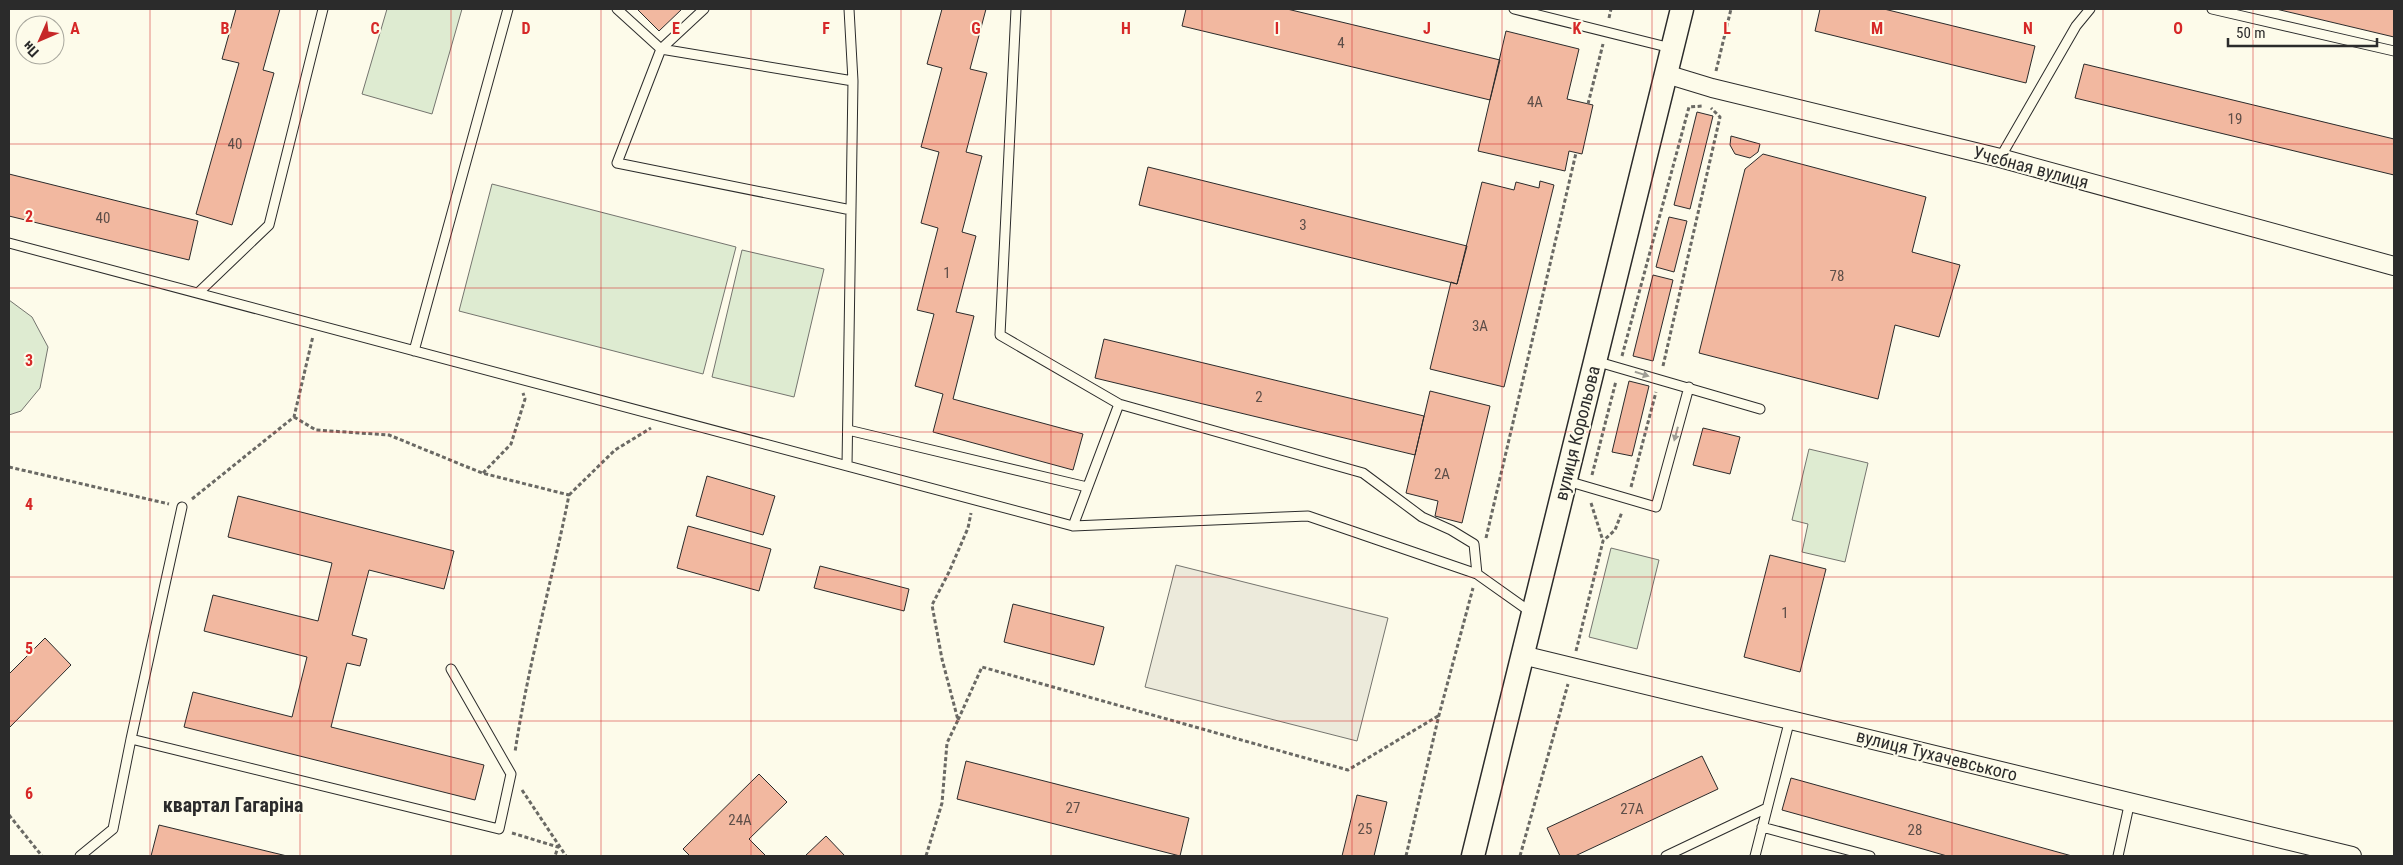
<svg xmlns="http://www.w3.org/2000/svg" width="2403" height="865" font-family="'Roboto Condensed',sans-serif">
<rect width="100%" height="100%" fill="#fdfbea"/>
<path fill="#deebd1" stroke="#74746e" d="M387 9H462L432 114 362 94Z
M492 184 736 247 703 374 459 311Z
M742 250 824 269 794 397 712 377Z
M9 300 32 317 48 347 40 388 21 411 9 415Z
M1809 449 1868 463 1845 562 1802 552 1808 524 1792 520Z
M1611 548 1659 560 1637 649 1589 637Z"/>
<path fill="#eceadb" stroke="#74746e" d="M1176 565 1388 618 1357 741 1145 687Z"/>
<path fill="#f2b8a0" stroke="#2b2b2b" d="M236 9H280L263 70 274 73 232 225 196 214 239 63 222 59Z
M637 9H682L659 31Z
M942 9H986L970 69 987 73 966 152 982 156 962 232 976 236 956 312 974 316 953 399 1083 434 1073 470 933 432 943 394 915 386 934 314 917 310 938 228 921 223 939 152 921 147 942 68 927 64Z
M1186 9H1287L1500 60 1490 100 1182 26Z
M1820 9H1884L2035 46 2026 83 1815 31Z
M2276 9H2394V37Z
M1506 31 1579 49 1567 99 1593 105 1582 154 1569 151 1565 171 1478 151Z
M2084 64 2394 139V175L2075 98Z
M1697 112 1713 116 1690 209 1674 205Z
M1731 136 1760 144 1758 152 1750 158 1735 154 1730 145Z
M1763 154 1926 197 1912 252 1960 265 1939 337 1895 325 1878 399 1699 353 1745 169Z
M1148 167 1467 246 1457 284 1139 205Z
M9 174 198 221 189 260 9 216Z
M1540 181 1554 185 1504 387 1430 369 1451 282 1457 284 1482 182 1514 190 1516 182 1539 188Z
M1669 217 1687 221 1674 272 1656 267Z
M1653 275 1673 280 1653 361 1633 356Z
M1104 339 1424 416 1415 455 1095 378Z
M1629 381 1649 386 1632 456 1612 452Z
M1430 391 1490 406 1462 523 1435 516 1438 501 1406 493Z
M1703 428 1740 437 1730 474 1693 465Z
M707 476 775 496 763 535 696 516Z
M238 496 454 551 444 589 369 570 352 635 367 639 360 666 347 663 331 727 484 765 475 800 184 727 193 692 292 717 307 657 204 631 213 595 318 621 332 563 228 537Z
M688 526 771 549 759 591 677 568Z
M1770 555 1826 569 1800 672 1744 657Z
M820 566 909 589 904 611 814 588Z
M1013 604 1104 627 1094 665 1004 642Z
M45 638 71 665 9 728V674Z
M1702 756 1718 789 1575 856H1560L1547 828Z
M966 761 1189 818 1180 856 957 799Z
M759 774 787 802 749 839 766 856H690L683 849Z
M1791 778 2072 856H1947L1923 849 1782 810Z
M1357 795 1387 802 1374 856H1342Z
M159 825 287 856H151Z
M826 836 845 856H805Z"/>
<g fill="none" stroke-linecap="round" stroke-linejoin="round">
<g stroke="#2b2b2b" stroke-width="11">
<path id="service" d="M617 9 661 49 704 9
M849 9 853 81
M1016 9 1000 335 1119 404 1363 473 1422 517 1451 530 1474 544 1477 574
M1514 9 1671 48
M2212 9 2394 51
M2000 158 2076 26 2090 9
M9 243 1073 526 1308 516 1477 574 1532 613
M198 293 269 225 323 9
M414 351 508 9
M1595 361 1760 409
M848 430 1087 487
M847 466 853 81 661 49 617 163 851 210
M1567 481 1656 507 1689 387
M1073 526 1119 404
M131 739 182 507
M1762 827 1870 856
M80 856 113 829 131 739 499 829 511 774 451 669
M1666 856 1767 808
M1755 856 1790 719
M2118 856 2130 801"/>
</g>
<g stroke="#2b2b2b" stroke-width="20">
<path id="minor" d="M1666 74 1712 88 2000 158 2394 266
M1522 655 2352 856"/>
</g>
<g stroke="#2b2b2b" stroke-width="25">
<path id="tertiary" d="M1473 856 1682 9"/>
</g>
<path stroke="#6a6964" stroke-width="3" stroke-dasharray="4 2.5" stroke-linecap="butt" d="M1609 18 1611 9
M1716 71 1731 9
M1588 104 1603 44
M1622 356 1689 107 1703 106
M1663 366 1720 117 1711 108
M294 417 316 430 389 435 482 473 569 495C552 581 528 665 515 752
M9 467 169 504
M483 473 511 444 525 399 523 393
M1592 475 1616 381
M1631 487 1656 392
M569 495 615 450 651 428
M192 499 294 417 313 336
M1591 503 1603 541
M1486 538 1576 153
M1576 651 1603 541 1615 530 1622 512
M958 720 982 667 1348 770 1438 716
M522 790 566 856
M9 815 42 856
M512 833 558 847 555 856
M926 856 942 803 947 743 958 720 942 659 932 605 949 572 968 528 971 513
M1406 856 1439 715 1473 588
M1520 856 1568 684"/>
<use href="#service" stroke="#fdfbea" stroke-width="9"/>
<use href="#minor" stroke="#fdfbea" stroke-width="18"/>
<use href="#tertiary" stroke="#fdfbea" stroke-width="22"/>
</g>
<defs><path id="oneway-solid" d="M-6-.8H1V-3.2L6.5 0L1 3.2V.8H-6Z" transform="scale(1.25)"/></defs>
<g fill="#9e9d94">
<use href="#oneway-solid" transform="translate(1642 374) rotate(17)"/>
<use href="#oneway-solid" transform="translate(1676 434) rotate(105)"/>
</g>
<path fill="none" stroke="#d62828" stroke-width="1" stroke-opacity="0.55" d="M150 9V856M300 9V856M451 9V856M601 9V856M751 9V856M901 9V856M1051 9V856M1202 9V856M1352 9V856M1502 9V856M1652 9V856M1802 9V856M1952 9V856M2103 9V856M2253 9V856M9 144H2394M9 288H2394M9 432H2394M9 577H2394M9 721H2394"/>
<g text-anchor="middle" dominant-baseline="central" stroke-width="4" stroke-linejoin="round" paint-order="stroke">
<g font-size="15" fill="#5d4e48">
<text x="1341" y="43">4</text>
<text x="1535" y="102">4А</text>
<text x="2235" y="119">19</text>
<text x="235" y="144">40</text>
<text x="103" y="218">40</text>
<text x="1303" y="225">3</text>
<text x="947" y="273">1</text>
<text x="1837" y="276">78</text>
<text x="1480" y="326">3А</text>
<text x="1259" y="397">2</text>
<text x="1442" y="474">2А</text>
<text x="1785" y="613">1</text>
<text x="1073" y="808">27</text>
<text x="1632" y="809">27А</text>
<text x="740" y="820">24А</text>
<text x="1365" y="829">25</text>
<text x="1915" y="830">28</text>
</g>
<g font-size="18" fill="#2b2b2b" stroke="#fdfbea">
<text transform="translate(2031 167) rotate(15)">Учєбная вулиця</text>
<text transform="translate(1577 433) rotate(-76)">вулиця Корольова</text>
<text transform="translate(1937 755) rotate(14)">вулиця Тухачевського</text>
</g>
<g font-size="20" font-weight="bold" fill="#2b2b2b" stroke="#fdfbea">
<text x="233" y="805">квартал Гагаріна</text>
</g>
</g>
<g font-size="16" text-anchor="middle" font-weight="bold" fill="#d62828" stroke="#fdfbea" stroke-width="4" stroke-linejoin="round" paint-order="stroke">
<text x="75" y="34">A</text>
<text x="225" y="34">B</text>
<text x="375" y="34">C</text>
<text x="526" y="34">D</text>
<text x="676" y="34">E</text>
<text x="826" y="34">F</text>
<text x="976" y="34">G</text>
<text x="1126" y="34">H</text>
<text x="1277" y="34">I</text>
<text x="1427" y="34">J</text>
<text x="1577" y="34">K</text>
<text x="1727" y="34">L</text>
<text x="1877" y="34">M</text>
<text x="2028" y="34">N</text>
<text x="2178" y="34">O</text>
<text x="29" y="222">2</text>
<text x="29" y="366">3</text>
<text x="29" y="510">4</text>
<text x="29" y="654">5</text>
<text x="29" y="799">6</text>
</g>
<rect width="2403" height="865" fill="none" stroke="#2b2b2b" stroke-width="20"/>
<g transform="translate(40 40) rotate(225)"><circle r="24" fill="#fdfbea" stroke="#a9a89e"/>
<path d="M0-4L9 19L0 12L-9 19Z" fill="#c62828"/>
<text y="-8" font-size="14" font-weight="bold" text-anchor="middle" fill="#2b2b2b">Пн</text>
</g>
<path d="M2228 38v8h149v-8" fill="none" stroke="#2b2b2b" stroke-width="2.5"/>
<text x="2236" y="38" font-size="15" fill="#2b2b2b" stroke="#fdfbea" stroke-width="4" paint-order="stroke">50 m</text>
</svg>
